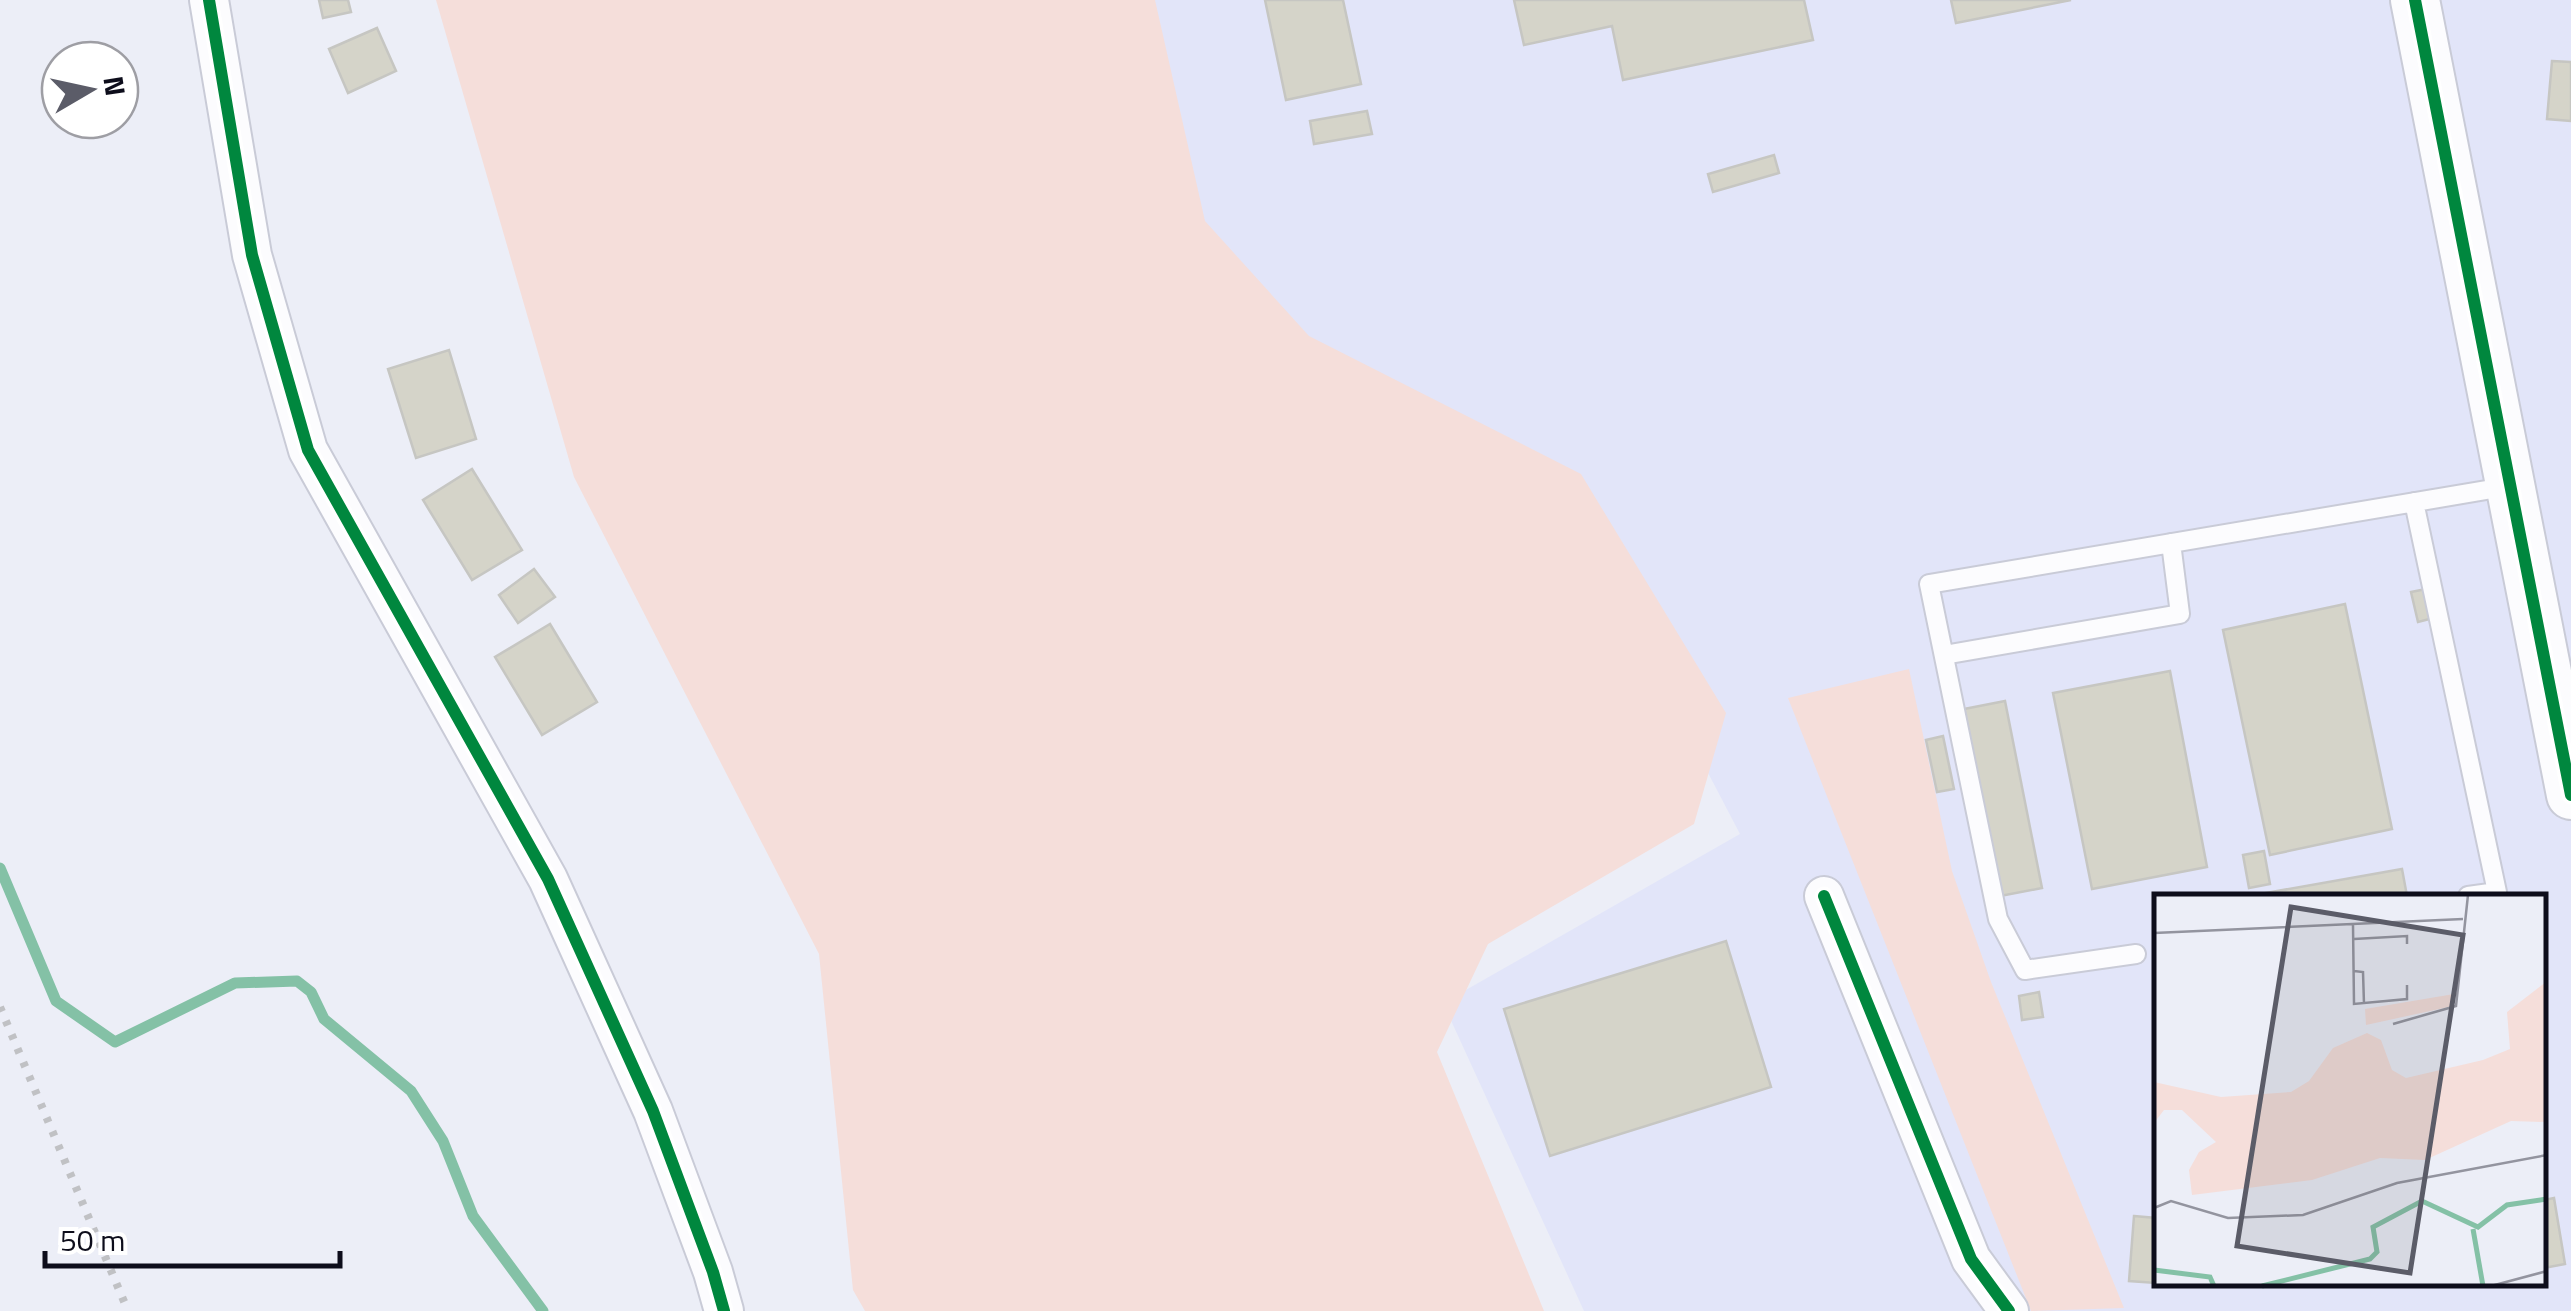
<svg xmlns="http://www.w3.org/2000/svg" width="2571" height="1311" font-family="'Titillium Web',sans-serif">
<rect width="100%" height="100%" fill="#eceef7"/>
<path fill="#e2e5f9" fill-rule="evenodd" d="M1075 0H2571V1311H1584L1443 1003 1740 834 1567 503 1114 305ZM2156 896H2544V1284H2156Z"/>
<path fill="#f5deda" d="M436 0H1155L1205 221 1309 336 1581 474 1726 713 1694 824 1488 944 1437 1052 1544 1311H865L853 1290 819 954 574 477Z
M1909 669 1952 871 1991 982 2124 1308 2031 1311 1788 698Z"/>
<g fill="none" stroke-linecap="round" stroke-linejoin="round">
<path stroke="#84c1a6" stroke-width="11" d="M0 868 56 1001 115 1042 235 983 297 981 311 992 324 1019 411 1091 443 1141 473 1216 543 1311"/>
</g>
<path fill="#d5d4c9" stroke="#c6c6c2" stroke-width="2.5" d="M319 0H348L351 12 323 18Z
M1265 0H1343L1361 84 1286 100Z
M1514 0H1804L1813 40 1623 80 1612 26 1524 45Z
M1951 0H2071L1956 23Z
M377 28 396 71 348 93 329 49Z
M2552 61 2571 62V121L2547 119Z
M1367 111 1372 134 1314 144 1310 121Z
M1774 155 1779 173 1713 192 1708 174Z
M449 350 476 439 416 458 388 369Z
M472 469 522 550 472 580 423 500Z
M534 569 555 597 518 623 499 595Z
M2431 588 2437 617 2418 622 2411 592Z
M2345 604 2392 829 2270 855 2223 630Z
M550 624 597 702 542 735 495 657Z
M2170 671 2207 867 2092 889 2053 693Z
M2005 701 2042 888 2000 896 1964 709Z
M1943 736 1954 789 1937 792 1926 740Z
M2264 851 2270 884 2249 888 2243 855Z
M2402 869 2407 896H2249Z
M1726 941 1771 1087 1550 1156 1504 1009Z
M2039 992 2043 1017 2022 1020 2019 996Z
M2554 1198 2565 1264 2544 1268V1200Z
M2134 1216 2156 1218V1283L2129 1281Z"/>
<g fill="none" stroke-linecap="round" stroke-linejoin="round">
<g stroke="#c9cbd7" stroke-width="22">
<path id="service" d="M2414 502 2497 892 2468 896
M1944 655 2180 614 2171 543
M2136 954 2025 970 1998 919 1929 584 2510 486"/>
</g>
<g stroke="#c9cbd7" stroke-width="42">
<path id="minor" d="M209 0 252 255 308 450 548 879 653 1111 713 1272 724 1311
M1824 896 1971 1259 2009 1311"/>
</g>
<g stroke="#c9cbd7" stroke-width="52">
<path id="tertiary" d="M2415 0 2571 795"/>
</g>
<use href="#service" stroke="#fcfcfe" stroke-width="18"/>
<use href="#minor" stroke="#fcfcfe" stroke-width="38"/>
<use href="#tertiary" stroke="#fcfcfe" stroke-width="48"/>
<path stroke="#c0c1c4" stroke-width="8" stroke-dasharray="5 10" stroke-linecap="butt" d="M0 1007 128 1311"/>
<g stroke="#fff" stroke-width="19">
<path id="cycleway" d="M209 0 252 255 308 450 548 879 653 1111 713 1272 724 1311
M2415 0 2571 795
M1824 896 1971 1259 2009 1311"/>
</g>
<use href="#cycleway" stroke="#00873e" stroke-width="12"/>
</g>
<g transform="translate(2154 894)">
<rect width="392" height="392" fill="#eceef7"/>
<path d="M392 88V228L357 227 271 266 226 264 158 286 38 301 35 276 45 258 62 248 28 216H10L0 229V188L67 203 137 198 155 187 179 154 213 139 227 146 238 176 252 184 329 166 356 155 353 118ZM300 100 299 112 212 131 211 115Z" fill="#f5deda"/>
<path fill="none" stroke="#84c1a6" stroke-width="5" d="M319 335 329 392M0 376 56 383 60 392M108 392 216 365 223 358 219 333 268 307 324 333 353 311 393 305"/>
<path fill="none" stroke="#93949f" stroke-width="2.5" d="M199 31 200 110 253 105V91M0 39 309 25M200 45 253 42V50M200 77 209 78 210 110M239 130 302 112 314 1M0 314 17 307 74 324 149 321 243 289 393 261M337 392 393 377"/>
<path fill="#5b5c68" fill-opacity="0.15" stroke="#5b5c68" stroke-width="5" d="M137 13 309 41 256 379 83 352Z"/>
<rect width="392" height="392" fill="none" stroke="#0d0d1b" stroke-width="5"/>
</g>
<g transform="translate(90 90) rotate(81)"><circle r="48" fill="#ffffff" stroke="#9e9ea4" stroke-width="2.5"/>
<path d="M0-8L18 38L0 25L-18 38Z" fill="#5b5c68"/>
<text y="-15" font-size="28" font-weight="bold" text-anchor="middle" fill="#0d0d1b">N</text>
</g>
<path d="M45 1251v15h295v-15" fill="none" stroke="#0d0d1b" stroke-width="5"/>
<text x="60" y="1251" font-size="30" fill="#0d0d1b" stroke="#ffffff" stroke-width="8" paint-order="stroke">50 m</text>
</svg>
